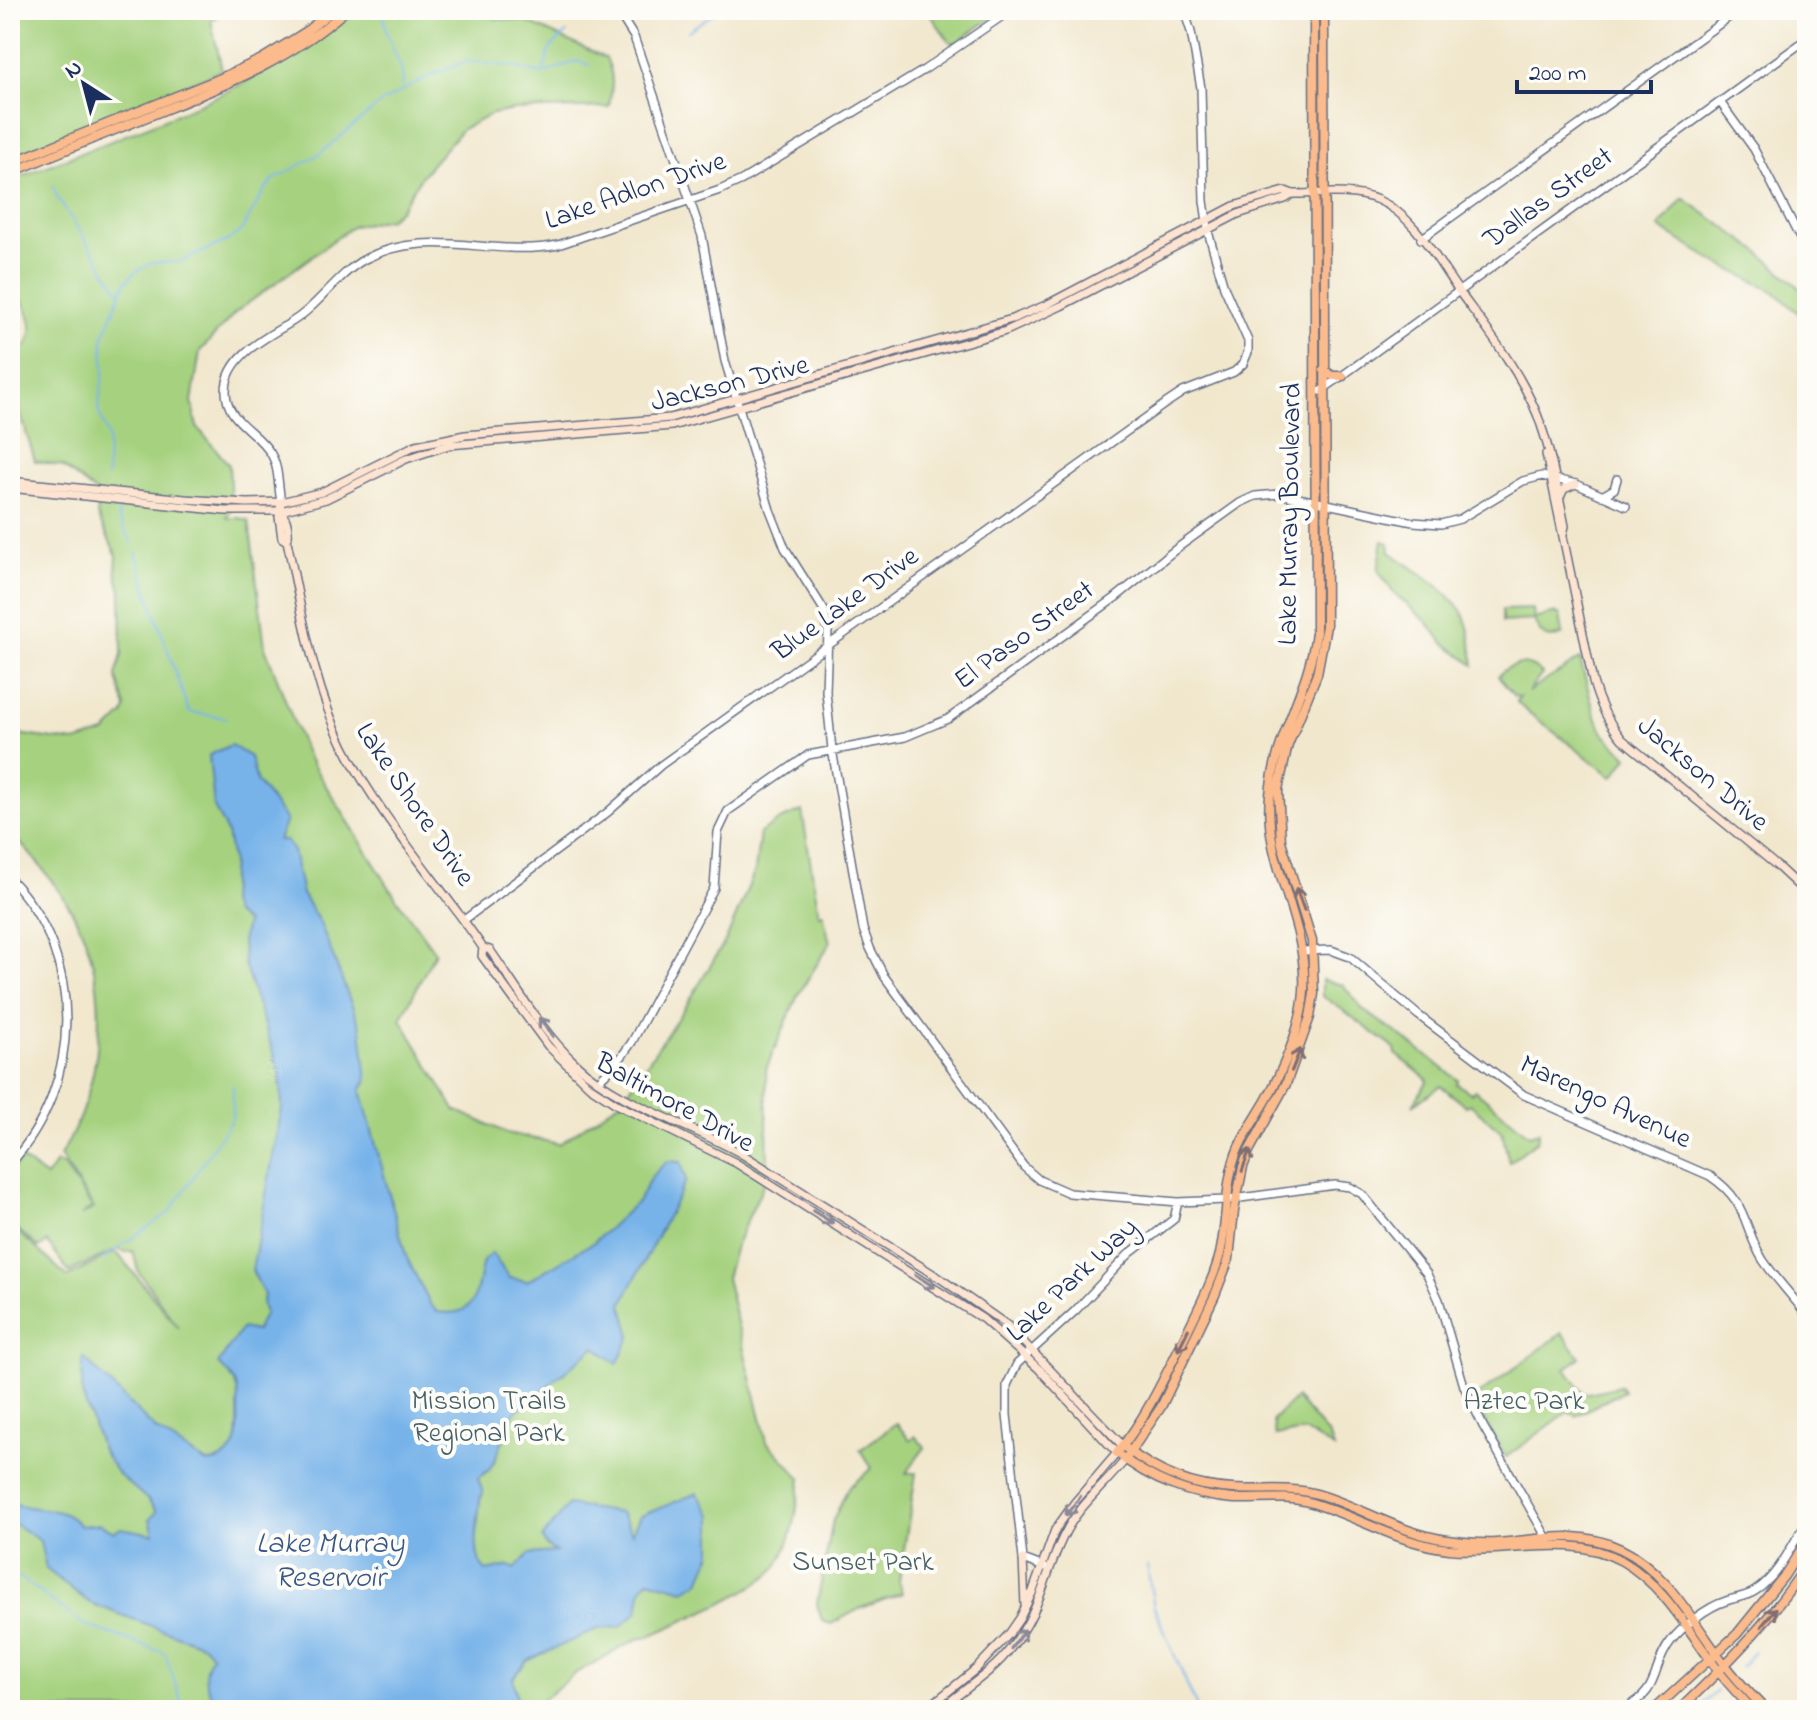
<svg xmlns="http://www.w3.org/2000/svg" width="1817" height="1720" font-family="'Indie Flower',sans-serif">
<rect width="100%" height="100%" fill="#fdfcf7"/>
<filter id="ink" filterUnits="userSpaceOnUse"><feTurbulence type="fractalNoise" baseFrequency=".0125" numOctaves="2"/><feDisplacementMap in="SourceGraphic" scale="16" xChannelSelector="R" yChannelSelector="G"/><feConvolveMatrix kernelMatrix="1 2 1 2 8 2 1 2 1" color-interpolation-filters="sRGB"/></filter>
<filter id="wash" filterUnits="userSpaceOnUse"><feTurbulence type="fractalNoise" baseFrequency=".006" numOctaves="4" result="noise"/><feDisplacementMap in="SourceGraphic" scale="32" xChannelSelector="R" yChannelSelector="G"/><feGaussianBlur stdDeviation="1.8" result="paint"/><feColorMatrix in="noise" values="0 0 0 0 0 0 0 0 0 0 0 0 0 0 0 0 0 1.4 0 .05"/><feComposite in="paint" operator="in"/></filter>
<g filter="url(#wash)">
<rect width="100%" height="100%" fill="#f1e7cd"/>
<path fill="#a6d27f" stroke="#60806e" stroke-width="2" d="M10 10H225L211 21 222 70 10 157Z
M356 10H478L496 19 525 21 606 58C615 76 612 89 609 107L514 110 492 114 462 129 423 174 400 209 389 219 353 226 236 312 200 351 192 402 197 427 229 465 231 508 227 518H239L249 521 265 647 306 754 396 898 435 952 401 1019 455 1110 507 1133 559 1144 622 1100 688 1003 727 938 755 871 760 833 780 820 802 811 819 914 823 913 830 943 797 997 766 1069 768 1175 735 1246 726 1278 767 1442 801 1478C797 1508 794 1540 777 1566 761 1590 676 1623 648 1637L637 1639 577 1672 530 1710H10V1225L68 1277 113 1253 118 1254 179 1328 138 1271 133 1251 124 1252 118 1249 69 1272 47 1242 39 1248 10 1223V1172L21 1159 46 1177 56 1163 63 1165 92 1207 81 1216 94 1208 60 1156C103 1088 114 987 74 915 57 884 34 857 10 832V733L75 742 105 733 124 714 126 708 116 675 122 655 121 591 116 571 117 556 97 515 100 496 62 466 35 461 18 406 10 392V352L14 347 26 346C43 320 14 296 10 270 6 243 10 208 10 181 127 133 258 92 356 10Z
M927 10H1003L954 44 950 42Z
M1683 198 1754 248 1807 294V321L1774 291 1713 261 1659 227Z
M1383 541 1389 543 1390 552C1412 569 1444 586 1460 609 1470 623 1472 648 1474 665L1443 642 1427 622 1393 592 1378 570Z
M1533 609 1534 619 1556 613 1560 615 1563 634C1546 643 1540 635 1534 620L1502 622V610Z
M1580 659 1595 715 1605 735 1628 757 1613 777 1524 709 1516 701 1520 697 1514 696 1498 676C1512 661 1528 660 1542 674L1528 692Z
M1322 980 1343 985 1363 1010 1397 1033 1458 1080 1457 1084 1471 1093 1475 1090 1529 1135 1539 1132 1537 1141 1509 1162 1502 1132 1470 1104 1466 1106 1441 1086 1413 1105 1428 1080 1396 1054 1395 1048C1370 1032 1348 1012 1322 996Z
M1562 1333 1580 1357 1566 1369 1584 1394 1621 1386 1624 1391 1575 1416 1569 1411 1506 1457 1482 1417 1476 1397Z
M1296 1398 1330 1437 1334 1448 1305 1431 1275 1436 1273 1420Z
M896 1423 910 1440 915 1436 925 1447 906 1473H916L899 1581 902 1593 859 1609 831 1624 822 1621 817 1604 833 1520 848 1488 872 1468 860 1450Z"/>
<path fill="#77b3e9" stroke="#4971a4" stroke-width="2" d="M231 745 250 757 257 782 286 820 278 841H286L293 851 302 894 320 923 361 1029 367 1080 361 1090 406 1256 430 1304 437 1312C480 1318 475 1291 483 1261L492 1253 509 1278 527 1281 594 1242 638 1201 651 1177 667 1161 681 1162 686 1181 622 1304 631 1336 617 1364 595 1347 514 1413 496 1458 489 1470 478 1478 483 1493 480 1500C479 1520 470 1556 486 1571L510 1566 515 1569 529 1554 556 1552 547 1547 542 1538 568 1505 621 1513 632 1533 640 1516 697 1493 712 1515V1553L700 1581 684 1590 648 1580 642 1587 638 1611 620 1627 597 1629 527 1661 513 1678 519 1710H281L267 1705 253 1710H218C208 1687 199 1679 211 1655L203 1645 90 1603 46 1569 40 1541 10 1521V1502C36 1513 61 1503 80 1526L100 1524 114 1532 121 1528 154 1534 150 1519 157 1512 148 1500 118 1474 102 1450 82 1394 83 1357 157 1431 207 1463C239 1459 239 1437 238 1409 238 1401 239 1391 235 1383 232 1376 223 1370 218 1364L242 1328 256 1331 265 1313 262 1305 264 1295 252 1270 282 1108 280 1073 244 964 242 942 246 923 234 914 229 900 232 862 227 833 214 807 209 755Z"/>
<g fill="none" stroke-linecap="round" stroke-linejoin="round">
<path stroke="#77b3e9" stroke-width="2" d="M384 10C381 39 409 68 402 88
M688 31 718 10
M543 73 550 48 567 33
M53 186 57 197 120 292
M107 477 108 436 98 410 104 370 103 337 125 283 134 273 151 263 180 262 229 240 241 231 266 188 275 179 318 155 381 103 429 76 467 61 511 66 542 74 577 61 589 65
M119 511 118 517 132 543
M136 552 150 599 189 712 226 718
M101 1260 170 1212 232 1119 233 1086
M1147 1566 1154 1607 1198 1710
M10 1570 83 1624 165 1653 184 1710
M1741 1667 1754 1651
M1697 1710 1717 1691"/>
</g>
</g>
<g filter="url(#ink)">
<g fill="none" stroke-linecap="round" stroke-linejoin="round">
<g stroke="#666f85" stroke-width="10">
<path id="tertiary" d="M617 10 634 37 702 236 725 361 770 510 785 548 824 610 828 631 826 692 832 749 863 929 870 948 884 976 1024 1167 1039 1180 1069 1193 1178 1202 1226 1200 1335 1185 1350 1187 1362 1194 1427 1274 1439 1300 1464 1386 1483 1426 1548 1540
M1804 10 1807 14
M1720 102 1754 149 1807 252
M1421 239 1739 10
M1321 391 1807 39
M1602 496 1614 489 1617 479
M281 502C278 486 279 467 271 454 258 431 226 422 226 391 226 357 265 338 290 323 319 306 336 275 365 259 427 226 494 258 558 245L720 190 742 180 924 70 1011 10
M10 879C86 956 83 1086 10 1164
M464 920 608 812 661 765 1165 404 1183 392 1234 372 1243 364 1248 352V341L1224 287 1209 235 1204 201 1201 88 1191 32 1184 10
M1302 951 1331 950 1350 957 1418 1015 1524 1095 1710 1176C1749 1202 1742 1226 1763 1260 1776 1279 1793 1297 1807 1315
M598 1081 617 1063 632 1042 714 888 718 832 728 811 808 755 905 737 948 719 1115 598 1176 549 1240 503 1255 496 1279 494 1413 522 1441 524 1460 519 1523 481 1542 476 1576 484 1626 506
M1044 1567 1023 1559 1007 1415V1385L1017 1364 1075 1311 1129 1254 1174 1219 1178 1202
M1622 1710C1663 1691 1650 1667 1671 1641 1683 1626 1707 1607 1726 1601 1736 1597 1747 1597 1755 1591 1779 1576 1792 1544 1807 1521"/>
</g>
<g stroke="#666f85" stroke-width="10">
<path id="secondary" d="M1546 454 1593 682C1599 704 1607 721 1622 739L1777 866 1807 894
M10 481 185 499 247 503 281 502 322 492 416 445 465 435 670 418 1012 319 1046 305 1234 206 1285 191 1293 194C1320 194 1352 189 1378 200 1415 216 1436 259 1458 290 1487 330 1518 368 1537 414 1551 450 1557 487 1565 526L1563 534
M10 488 225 511H281L326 499 406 459 449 445 672 426 1006 331 1061 306 1238 214 1285 199 1293 194
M1560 497 1564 489 1576 484
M281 502 279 517 282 538 287 541C302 610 312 683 344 747 379 816 439 883 483 948L482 956 548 1046 589 1086 618 1105 736 1163 983 1319 1039 1369 1117 1453 1075 1502 1055 1530 1033 1591 1020 1618 1009 1634 976 1669 925 1710
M281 511C287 518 290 533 287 541
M483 948 490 950C516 987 543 1033 575 1063 621 1106 688 1123 742 1154L941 1279 1007 1325 1123 1446
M1023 1559 1025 1605
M940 1710C963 1689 991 1674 1010 1649 1041 1611 1043 1578 1063 1537 1077 1507 1105 1485 1125 1460"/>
</g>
<g stroke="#666f85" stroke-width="11">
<path id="primary" d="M1314 10 1316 632C1309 691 1275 735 1270 795 1263 865 1308 918 1304 991 1302 1028 1284 1067 1267 1099 1258 1115 1247 1130 1239 1147 1224 1181 1228 1219 1220 1254 1213 1281 1199 1307 1187 1332 1166 1374 1147 1417 1117 1453 1150 1480 1191 1496 1234 1499 1261 1500 1285 1495 1312 1503 1359 1517 1400 1544 1449 1549 1507 1555 1568 1531 1622 1561 1664 1585 1689 1632 1717 1669 1728 1684 1741 1697 1753 1710
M10 163 221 78 262 59 304 33 333 10
M10 173C61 151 113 131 164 110 229 84 293 58 346 10
M1324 370 1333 376H1343
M1127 1449C1157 1473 1194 1487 1233 1489 1262 1491 1289 1486 1317 1494 1362 1507 1401 1534 1448 1540 1463 1542 1481 1544 1496 1543 1542 1540 1576 1528 1621 1549 1664 1569 1691 1618 1718 1655 1732 1675 1749 1693 1766 1710
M1125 1460 1161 1407 1215 1295 1229 1259 1234 1211 1243 1167 1249 1151 1286 1084 1310 1017 1314 994 1312 941 1281 841 1278 790 1288 745 1317 674 1326 626 1324 10
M1654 1710 1737 1634 1784 1576 1807 1540
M1679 1710C1726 1665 1772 1619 1807 1564"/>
</g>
<g stroke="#666f85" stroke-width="13">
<path id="motorway" d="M1653 1710 1654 1709"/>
</g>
<use href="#tertiary" stroke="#fff" stroke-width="7"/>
<use href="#secondary" stroke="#fde4d1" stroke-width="7"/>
<use href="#primary" stroke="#fbbb8c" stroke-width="8"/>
<use href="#motorway" stroke="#fbbb8c" stroke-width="10"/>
</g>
<defs><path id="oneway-shaft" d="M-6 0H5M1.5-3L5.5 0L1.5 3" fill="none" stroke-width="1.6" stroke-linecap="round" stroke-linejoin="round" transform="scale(2)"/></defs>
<g stroke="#806e73">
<use href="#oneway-shaft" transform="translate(1300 899) rotate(-110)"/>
<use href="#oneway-shaft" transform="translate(1296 1060) rotate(-68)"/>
<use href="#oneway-shaft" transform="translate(1246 1160) rotate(-71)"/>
<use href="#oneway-shaft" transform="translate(1183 1340) rotate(116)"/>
<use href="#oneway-shaft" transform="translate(1769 1617) rotate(-51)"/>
</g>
<g stroke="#8c8a98">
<use href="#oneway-shaft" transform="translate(546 1027) rotate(-126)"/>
<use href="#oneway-shaft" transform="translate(823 1217) rotate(31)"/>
<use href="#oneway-shaft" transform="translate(925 1281) rotate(32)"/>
<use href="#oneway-shaft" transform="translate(1073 1506) rotate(128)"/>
<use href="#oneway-shaft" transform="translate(1018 1639) rotate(-54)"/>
</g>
</g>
<g text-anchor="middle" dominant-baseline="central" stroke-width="8" stroke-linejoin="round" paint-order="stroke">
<g font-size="28" fill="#1b2f5e" stroke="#fdfcf7">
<text transform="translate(636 192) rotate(-19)">Lake Adlon Drive</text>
<text transform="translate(1549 199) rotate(-36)">Dallas Street</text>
<text transform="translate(730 385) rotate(-14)">Jackson Drive</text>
<text transform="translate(1291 514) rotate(-89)">Lake Murray Boulevard</text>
<text transform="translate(846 605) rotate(-36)">Blue Lake Drive</text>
<text transform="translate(1025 636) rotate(-36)">El Paso Street</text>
<text transform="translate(1702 775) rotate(40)">Jackson Drive</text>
<text transform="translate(414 805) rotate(56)">Lake Shore Drive</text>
<text transform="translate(1605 1103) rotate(25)">Marengo Avenue</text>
<text transform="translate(674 1104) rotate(29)">Baltimore Drive</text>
<text transform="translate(1073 1281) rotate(-43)">Lake Park Way</text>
</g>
<g font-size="28" fill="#456068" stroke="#fdfcf7">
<text x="489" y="1402">Mission Trails<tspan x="489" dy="32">Regional Park</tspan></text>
<text x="1524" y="1402">Aztec Park</text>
<text x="863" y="1563">Sunset Park</text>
</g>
<g font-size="30" font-style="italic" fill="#375788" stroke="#fdfcf7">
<text x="330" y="1545">Lake Murray<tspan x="330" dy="34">Reservoir</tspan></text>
</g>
</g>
<rect width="1817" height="1720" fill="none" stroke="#fdfcf7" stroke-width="40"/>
<g transform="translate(84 84) rotate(324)" stroke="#fdfcf7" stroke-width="6" paint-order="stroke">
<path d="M0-6L14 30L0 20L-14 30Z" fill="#1b2f5e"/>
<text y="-12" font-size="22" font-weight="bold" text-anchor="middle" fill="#1b2f5e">N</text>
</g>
<path d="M1517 80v12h134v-12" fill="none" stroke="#1b2f5e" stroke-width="4"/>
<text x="1529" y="80" font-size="24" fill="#1b2f5e" stroke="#fdfcf7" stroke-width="6" paint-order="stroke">200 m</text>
</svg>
